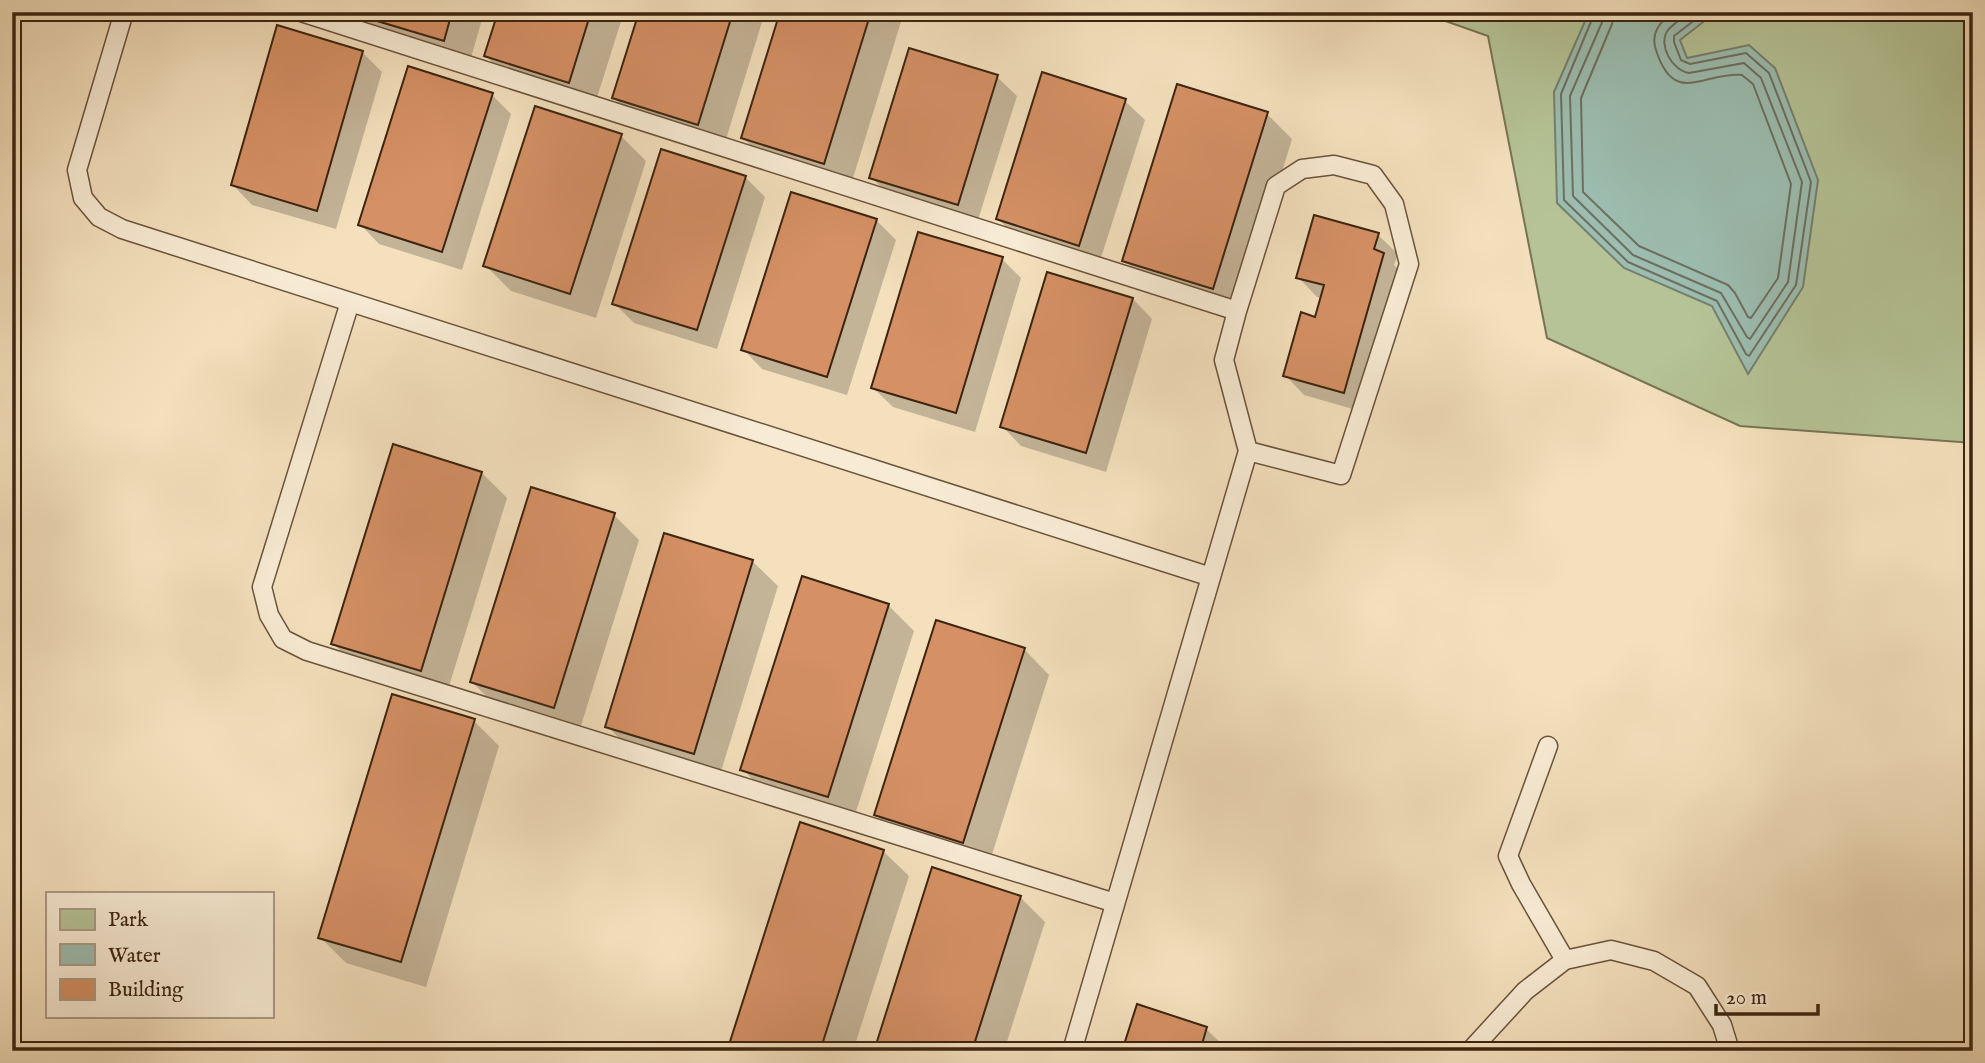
<svg xmlns="http://www.w3.org/2000/svg" width="1985" height="1063" font-family="'IM FELL English',serif">
<rect width="100%" height="100%" fill="#f4e0bd"/>
<filter id="stains"><feTurbulence type="fractalNoise" baseFrequency=".00286" numOctaves="4"/><feColorMatrix values="0 0 0 0 .2 0 0 0 0 .09 0 0 0 0 .02 0 0 0 .5 -.17"/></filter>
<radialGradient id="worn" r=".72"><stop offset=".6" stop-color="#630" stop-opacity="0"/><stop offset="1" stop-color="#630" stop-opacity=".3"/></radialGradient>
<path fill="#b5c396" stroke="#787453" stroke-width="2" d="M1420 12H1973V443L1740 426 1547 338 1488 36Z"/>
<path fill="#9cbdb0" stroke="#768070" stroke-width="2" d="M1589 12H1716L1680 40 1687 58 1749 45 1775 68 1818 180 1803 287 1748 374 1712 306 1624 268 1557 203 1554 92Z"/>
<path fill="#0003" d="M360 12H484L469 65 384 39Z
M499 12H624L594 107 511 81 486 56Z
M641 12H765L723 149 639 123 614 98Z
M782 12H904L850 188 768 163 743 138Z
M362 52 382 72 336 229 252 205 233 185Z
M997 77 1017 96 977 223 891 197 871 177Z
M492 95 511 114 462 270 379 244 360 224Z
M1125 101 1145 120 1099 264 1017 238 998 219Z
M1267 114 1292 139 1239 313 1150 285 1124 260Z
M621 136 646 161 596 318 511 291 485 265Z
M745 177 765 197 717 349 634 323 614 303Z
M792 194 877 221 896 240 847 395 762 369 743 349Z
M1378 235 1398 254 1394 265 1403 274 1363 412 1304 395 1285 375 1316 319 1322 298 1317 297 1298 277Z
M1002 259 1021 278 975 432 893 407 873 388Z
M1133 299 1152 319 1106 472 1021 446 1002 426Z
M482 473 507 498 446 696 358 669 333 643Z
M614 515 639 540 579 732 497 707 472 682Z
M752 561 778 586 719 778 632 751 607 726Z
M888 605 914 631 853 821 768 794 742 769Z
M1024 649 1049 675 988 867 902 840 876 815Z
M474 721 499 746 426 987 346 963 320 937Z
M883 851 909 876 853 1051H729Z
M1020 897 1045 922 1004 1051H876Z
M1206 1029 1226 1048 1225 1051H1124Z"/>
<g fill="none" stroke-linecap="round" stroke-linejoin="round">
<path stroke="#6c7060" stroke-width="2" d="M1595 12 1561 94 1564 200 1628 262 1717 301 1746 354 1749 356 1796 285 1811 182 1769 73 1746 53 1690 64 1681 60 1674 42V36L1705 12
M1604 12 1603 20 1570 96 1573 196 1633 255 1721 293 1747 337 1750 339 1788 282 1802 182 1761 78 1744 63 1689 73C1673 71 1657 45 1668 30 1674 23 1683 18 1690 12
M1614 12 1612 24 1581 98 1583 192 1639 246 1728 285 1735 293 1748 317 1751 318 1778 278 1791 184 1753 84 1742 75C1703 72 1674 107 1656 50 1650 33 1660 22 1673 12"/>
</g>
<path fill="#d59065" stroke="#3c2410" stroke-width="2" d="M358 12H452L444 41 357 15Z
M498 12H591L569 83 484 56Z
M639 12H733L698 125 612 98Z
M780 12H871L824 164 741 138Z
M277 25 363 51 317 211 231 185Z
M909 48 998 75 958 205 869 178Z
M408 66 493 93 442 252 358 225Z
M1042 72 1126 99 1079 246 996 219Z
M1177 84 1268 112 1213 289 1122 261Z
M535 106 622 134 570 294 483 266Z
M661 149 746 176 697 330 612 304Z
M791 192 877 219 827 377 741 350Z
M1314 215 1379 233 1374 249 1384 253 1344 393 1283 376 1301 312 1315 317 1324 285 1296 278Z
M918 232 1003 257 956 413 871 388Z
M1047 272 1133 298 1086 453 1000 427Z
M393 444 482 472 421 671 331 644Z
M531 487 615 513 554 708 470 682Z
M664 533 753 560 694 754 605 727Z
M802 576 889 604 828 797 740 770Z
M936 620 1025 648 963 843 874 815Z
M392 694 475 719 401 962 318 938Z
M800 822 884 850 820 1051H727Z
M932 867 1021 896 972 1051H874Z
M1137 1004 1207 1027 1200 1051H1122Z"/>
<g fill="none" stroke-linecap="round" stroke-linejoin="round">
<g stroke="#6a533b" stroke-width="21">
<path id="lane" d="M124 12 77 170 83 198 99 217 122 229 1211 577
M301 12 1237 311 1224 360 1248 451 1072 1051
M350 302 262 587 269 615 283 639 307 651 1115 903
M1237 311 1276 186 1302 169 1334 165 1373 175 1394 204 1409 264 1341 475 1248 451
M1548 746 1508 856 1521 884 1565 960
M1470 1051 1525 991 1565 960 1611 950 1654 961 1697 986 1722 1025 1730 1051"/>
</g>
<use href="#lane" stroke="#f8ebd4" stroke-width="18"/>
</g>
<rect width="1985" height="1063" fill="none" stroke="#f4e0bd" stroke-width="42"/>
<rect x="14" y="14" width="1957" height="1035" fill="none" stroke="#3c2410" stroke-width="3.5"/>
<rect x="21" y="21" width="1943" height="1021" fill="none" stroke="#3c2410" stroke-width="2"/>
<rect x="46" y="892" width="228" height="126" fill="#f8ebd4" stroke="#ad9b86" stroke-width="2"/>
<rect x="60" y="909" width="35" height="21" fill="#b5c396" stroke="#ad9b86" stroke-width="2"/>
<text x="108" y="926" font-size="21" fill="#3c2410">Park</text>
<rect x="60" y="944" width="35" height="21" fill="#9cbdb0" stroke="#ad9b86" stroke-width="2"/>
<text x="108" y="962" font-size="21" fill="#3c2410">Water</text>
<rect x="60" y="979" width="35" height="21" fill="#d59065" stroke="#ad9b86" stroke-width="2"/>
<text x="108" y="996" font-size="21" fill="#3c2410">Building</text>
<path d="M1716 1004v10h102v-10" fill="none" stroke="#3c2410" stroke-width="3.5"/>
<text x="1726" y="1004" font-size="21" fill="#3c2410" stroke="#f8ebd4" stroke-width="5" paint-order="stroke">20 m</text>
<rect width="100%" height="100%" filter="url(#stains)"/>
<rect width="100%" height="100%" fill="url(#worn)"/>
</svg>
